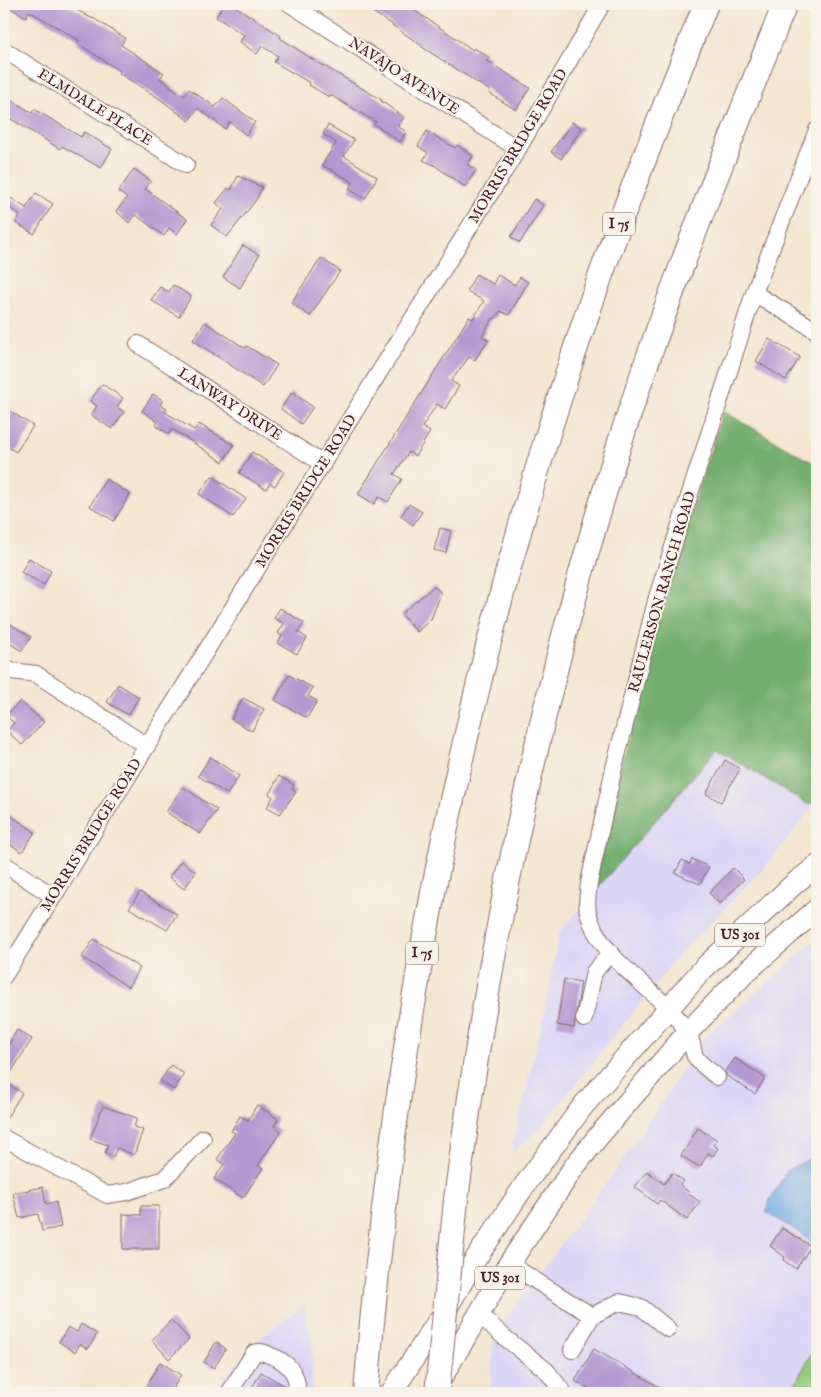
<svg xmlns="http://www.w3.org/2000/svg" width="821" height="1397" font-family="'IM FELL English',serif">
<rect width="100%" height="100%" fill="#f7f3e8"/>
<filter id="ink" filterUnits="userSpaceOnUse"><feTurbulence type="fractalNoise" baseFrequency=".02" numOctaves="2"/><feDisplacementMap in="SourceGraphic" scale="10" xChannelSelector="R" yChannelSelector="G"/><feConvolveMatrix kernelMatrix="1 2 1 2 8 2 1 2 1" color-interpolation-filters="sRGB"/></filter>
<filter id="wash" filterUnits="userSpaceOnUse"><feTurbulence type="fractalNoise" baseFrequency=".0096" numOctaves="4" result="noise"/><feDisplacementMap in="SourceGraphic" scale="20" xChannelSelector="R" yChannelSelector="G"/><feGaussianBlur stdDeviation="1.12" result="paint"/><feColorMatrix in="noise" values="0 0 0 0 0 0 0 0 0 0 0 0 0 0 0 0 0 1.4 0 .05"/><feComposite in="paint" operator="in"/></filter>
<g filter="url(#wash)">
<rect width="100%" height="100%" fill="#f4e6d0"/>
<path fill="#dcd6f6" d="M717 749 807 804 816 803 765 867 680 954 654 986 608 940 599 924 595 909 594 892Z
M581 907 645 997 544 1124 513 1152V1143L544 1014 559 933Z
M817 939V1159L811 1158 798 1231 814 1245H817V1343L790 1393H490L494 1335 618 1167 704 1038Z
M304 1305 313 1347V1393H213L225 1376 262 1336Z"/>
<path fill="#8fca7f" stroke="#6c7455" d="M817 1343V1393H790Z"/>
<path fill="#73ae6e" stroke="#5e664c" d="M723 411 817 465V803L807 804 717 749 594 892 620 769 664 599Z"/>
<path fill="#75abe3" stroke="#606587" d="M811 1158 817 1159V1245H814L798 1231 766 1212 769 1201 788 1170Z"/>
<g id="blocks">
<path fill="#b398d1" d="M4 4H66L93 19V18L125 38 121 45 164 73 160 78 184 96 189 89 215 107 223 98 255 122 246 135 230 122 225 129 198 108 189 121 160 99 119 73 120 71 77 43 79 40 29 11 26 17Z
M224 4H232L281 36 280 38 312 59 382 100 381 101 404 117 398 126 406 132 400 142 374 124 376 122 330 95 329 97 309 85 310 83 274 62 278 56 262 46 257 54 240 42 244 35 216 17Z
M359 4H405L473 50 474 48 490 58 487 61 530 88 516 110 489 93 490 91 422 47V46L392 25V24Z
M4 95 32 113 34 109 81 137 84 132 112 149 101 168 62 146 60 149 11 119 4 131Z
M572 122 582 128 561 159 551 152Z
M328 125 354 140 344 156 377 177 365 199 349 189 353 182 322 165 336 143 323 134Z
M427 131 455 148 457 145 473 156 468 165 476 170 465 187 434 165 423 160 428 153 418 146Z
M134 169 151 181 145 189 187 219 177 234 169 228 164 236 136 215 129 223 116 211 127 198 118 192Z
M238 176 262 187 256 200 227 237 211 225 223 209 216 203 228 188 231 190Z
M36 193 53 204 34 234 16 223 20 215 4 204V200L6 195 26 208Z
M534 199 543 205 520 243 511 237Z
M243 245 259 255 240 288 223 277Z
M321 258 340 271 310 316 291 303Z
M476 274 493 284 498 275 515 285 520 277 528 282 509 315 500 311 495 319 493 318 482 336 488 340 475 360 469 357 451 381 459 386 445 409 437 404 422 427 430 432 415 456 409 452 394 474 402 479 388 502 379 497 374 504 358 494 469 317 473 319 484 301 467 291Z
M173 285 191 296 179 317 151 300 160 287 169 292Z
M205 322 245 348 247 346 277 365 263 387 193 340Z
M769 339 800 357 786 380 756 361Z
M102 384 123 398 117 407 124 412 112 429 91 415 97 406 90 401Z
M292 392 313 407 301 424 281 409Z
M153 394 163 400 160 405 167 409 165 412 178 420 194 430 199 424 234 445 223 462 172 429 169 434 156 426 158 422 142 411Z
M4 407 33 426 16 452 4 444Z
M252 452 284 472 275 486 270 483 266 489 239 473Z
M212 476 246 499 233 517 199 494Z
M106 479 130 494 114 521 90 506Z
M409 504 422 512 413 525 401 516Z
M440 528 451 531 446 553 434 550Z
M29 558 51 571 44 585 21 572Z
M434 586 441 593 431 619 417 632 401 614Z
M280 608 304 623 298 632 307 638 297 654 278 643 282 636 278 633 284 624 274 618Z
M4 620 31 637 22 651 4 640Z
M289 675 313 688 308 696 317 701 307 718 275 700Z
M118 684 139 697 128 715 107 702Z
M243 698 264 709 252 731 231 719Z
M20 701 44 722 22 745 7 731 14 723 6 716Z
M210 757 239 776 227 794 198 776Z
M725 760 740 769 721 802 706 794Z
M279 776 294 785 292 789 296 792 280 814 267 807 273 797 269 794Z
M183 787 217 810 200 834 166 812Z
M4 811 35 832 22 852 5 841 12 829 4 825Z
M692 859 709 867 700 884 675 873 682 860 690 864Z
M181 861 196 872 184 889 169 877Z
M733 868 744 879 720 904 709 893Z
M140 892 177 914 167 930 129 908Z
M94 939 140 968 128 987 82 957Z
M564 979 581 982 574 1028 557 1025Z
M17 1030 32 1039 5 1082 22 1093 4 1122V1052Z
M735 1058 765 1078 755 1094 727 1076 725 1072Z
M171 1065 184 1074 174 1090 160 1081Z
M257 1105 278 1119 274 1126 281 1131 258 1165 263 1168 243 1198 214 1179 224 1164 217 1159 235 1133 231 1131 240 1116 248 1120Z
M103 1106 137 1118 134 1127 143 1130 134 1155 117 1148 113 1157 105 1153 108 1145 90 1139Z
M698 1128 717 1140 713 1145 718 1148 713 1156 708 1153 700 1167 681 1156Z
M647 1171 664 1184 672 1173 684 1181 680 1185 690 1193 689 1194 700 1202 687 1220 660 1200 657 1204 635 1187Z
M43 1187 46 1204 56 1202 61 1227 42 1231 38 1214 19 1218 13 1193Z
M141 1206H159V1249H123V1214L141 1215Z
M782 1228 811 1246 796 1269 783 1260 785 1257 770 1246Z
M171 1320 189 1339 169 1359 152 1340Z
M81 1324 97 1334 88 1349 80 1344 75 1352 59 1342 68 1327 77 1332Z
M216 1342 226 1349 214 1368 204 1362Z
M594 1349 670 1393H597L575 1381Z
M160 1362 181 1375 170 1393H154L145 1388Z
M261 1372 287 1387V1393H249Z"/>
</g>
</g>
<g filter="url(#ink)">
<use href="#blocks" fill-opacity="0" stroke="#866565" stroke-width="1"/>
<g fill="none" stroke-linecap="round" stroke-linejoin="round">
<g stroke="#866565" stroke-width="18">
<path id="minor" d="M290 4 518 149
M4 50 186 165
M754 293 817 331
M138 344 323 464
M4 670 36 674 147 746
M4 864 53 896
M4 976 518 149 602 4
M584 1019 594 972 611 952
M717 1077C711 1071 699 1064 695 1056 692 1048 692 1038 687 1031 660 989 600 963 588 912 586 901 588 889 590 878L614 768 657 597 754 293 817 130
M4 1138 107 1195 127 1192 164 1179 203 1138
M509 1264 592 1316 572 1350
M478 1313 504 1337 546 1370 564 1393
M592 1316 619 1302 641 1307 668 1329
M229 1393 254 1353C260 1351 264 1352 269 1355 287 1361 299 1373 297 1393"/>
</g>
<g stroke="#866565" stroke-width="23">
<path id="major" d="M439 1382 503 1273 574 1167 597 1138 688 1032 745 973 817 909
M391 1393 445 1311 473 1263 524 1186 583 1106 703 969 795 883 817 866"/>
</g>
<g stroke="#866565" stroke-width="26">
<path id="highway" d="M456 1200C486 962 534 726 603 497 653 329 720 166 785 4
M366 1393C393 1043 461 695 571 362 611 240 658 122 706 4"/>
</g>
<use href="#minor" stroke="#fff" stroke-width="16"/>
<use href="#major" stroke="#fff" stroke-width="21"/>
<use href="#highway" stroke="#fff" stroke-width="24"/>
<g stroke="#866565" stroke-width="26" stroke-linecap="butt">
<path id="highway-bridge" d="M437 1393 456 1200"/>
</g>
<use href="#highway-bridge" stroke="#fff" stroke-width="24"/>
</g>
</g>
<g text-anchor="middle" dominant-baseline="central" stroke-width="4" stroke-linejoin="round" paint-order="stroke">
<g fill="#f7f3e8" stroke="#7e5f64" stroke-width="1">
<rect x="603" y="212.5" width="32" height="23" rx="4"/>
<rect x="715" y="923.5" width="50" height="23" rx="4"/>
<rect x="406" y="941.5" width="32" height="23" rx="4"/>
<rect x="475" y="1266.5" width="50" height="23" rx="4"/>
</g>
<g font-size="14" font-weight="bold" fill="#4a1f2b">
<text x="619" y="224">I 75</text>
<text x="740" y="935">US 301</text>
<text x="422" y="953">I 75</text>
<text x="500" y="1278">US 301</text>
</g>
<g font-size="15" fill="#4a1f2b" stroke="#f7f3e8">
<text transform="translate(404 76) rotate(33)">NAVAJO AVENUE</text>
<text transform="translate(95 107) rotate(32)">ELMDALE PLACE</text>
<text transform="translate(518 146) rotate(-59)">MORRIS BRIDGE ROAD</text>
<text transform="translate(230 404) rotate(33)">LANWAY DRIVE</text>
<text transform="translate(306 491) rotate(-58)">MORRIS BRIDGE ROAD</text>
<text transform="translate(662 592) rotate(-74)">RAULERSON RANCH ROAD</text>
<text transform="translate(91 835) rotate(-58)">MORRIS BRIDGE ROAD</text>
</g>
</g>
<rect width="821" height="1397" fill="none" stroke="#f7f3e8" stroke-width="20"/>
</svg>
